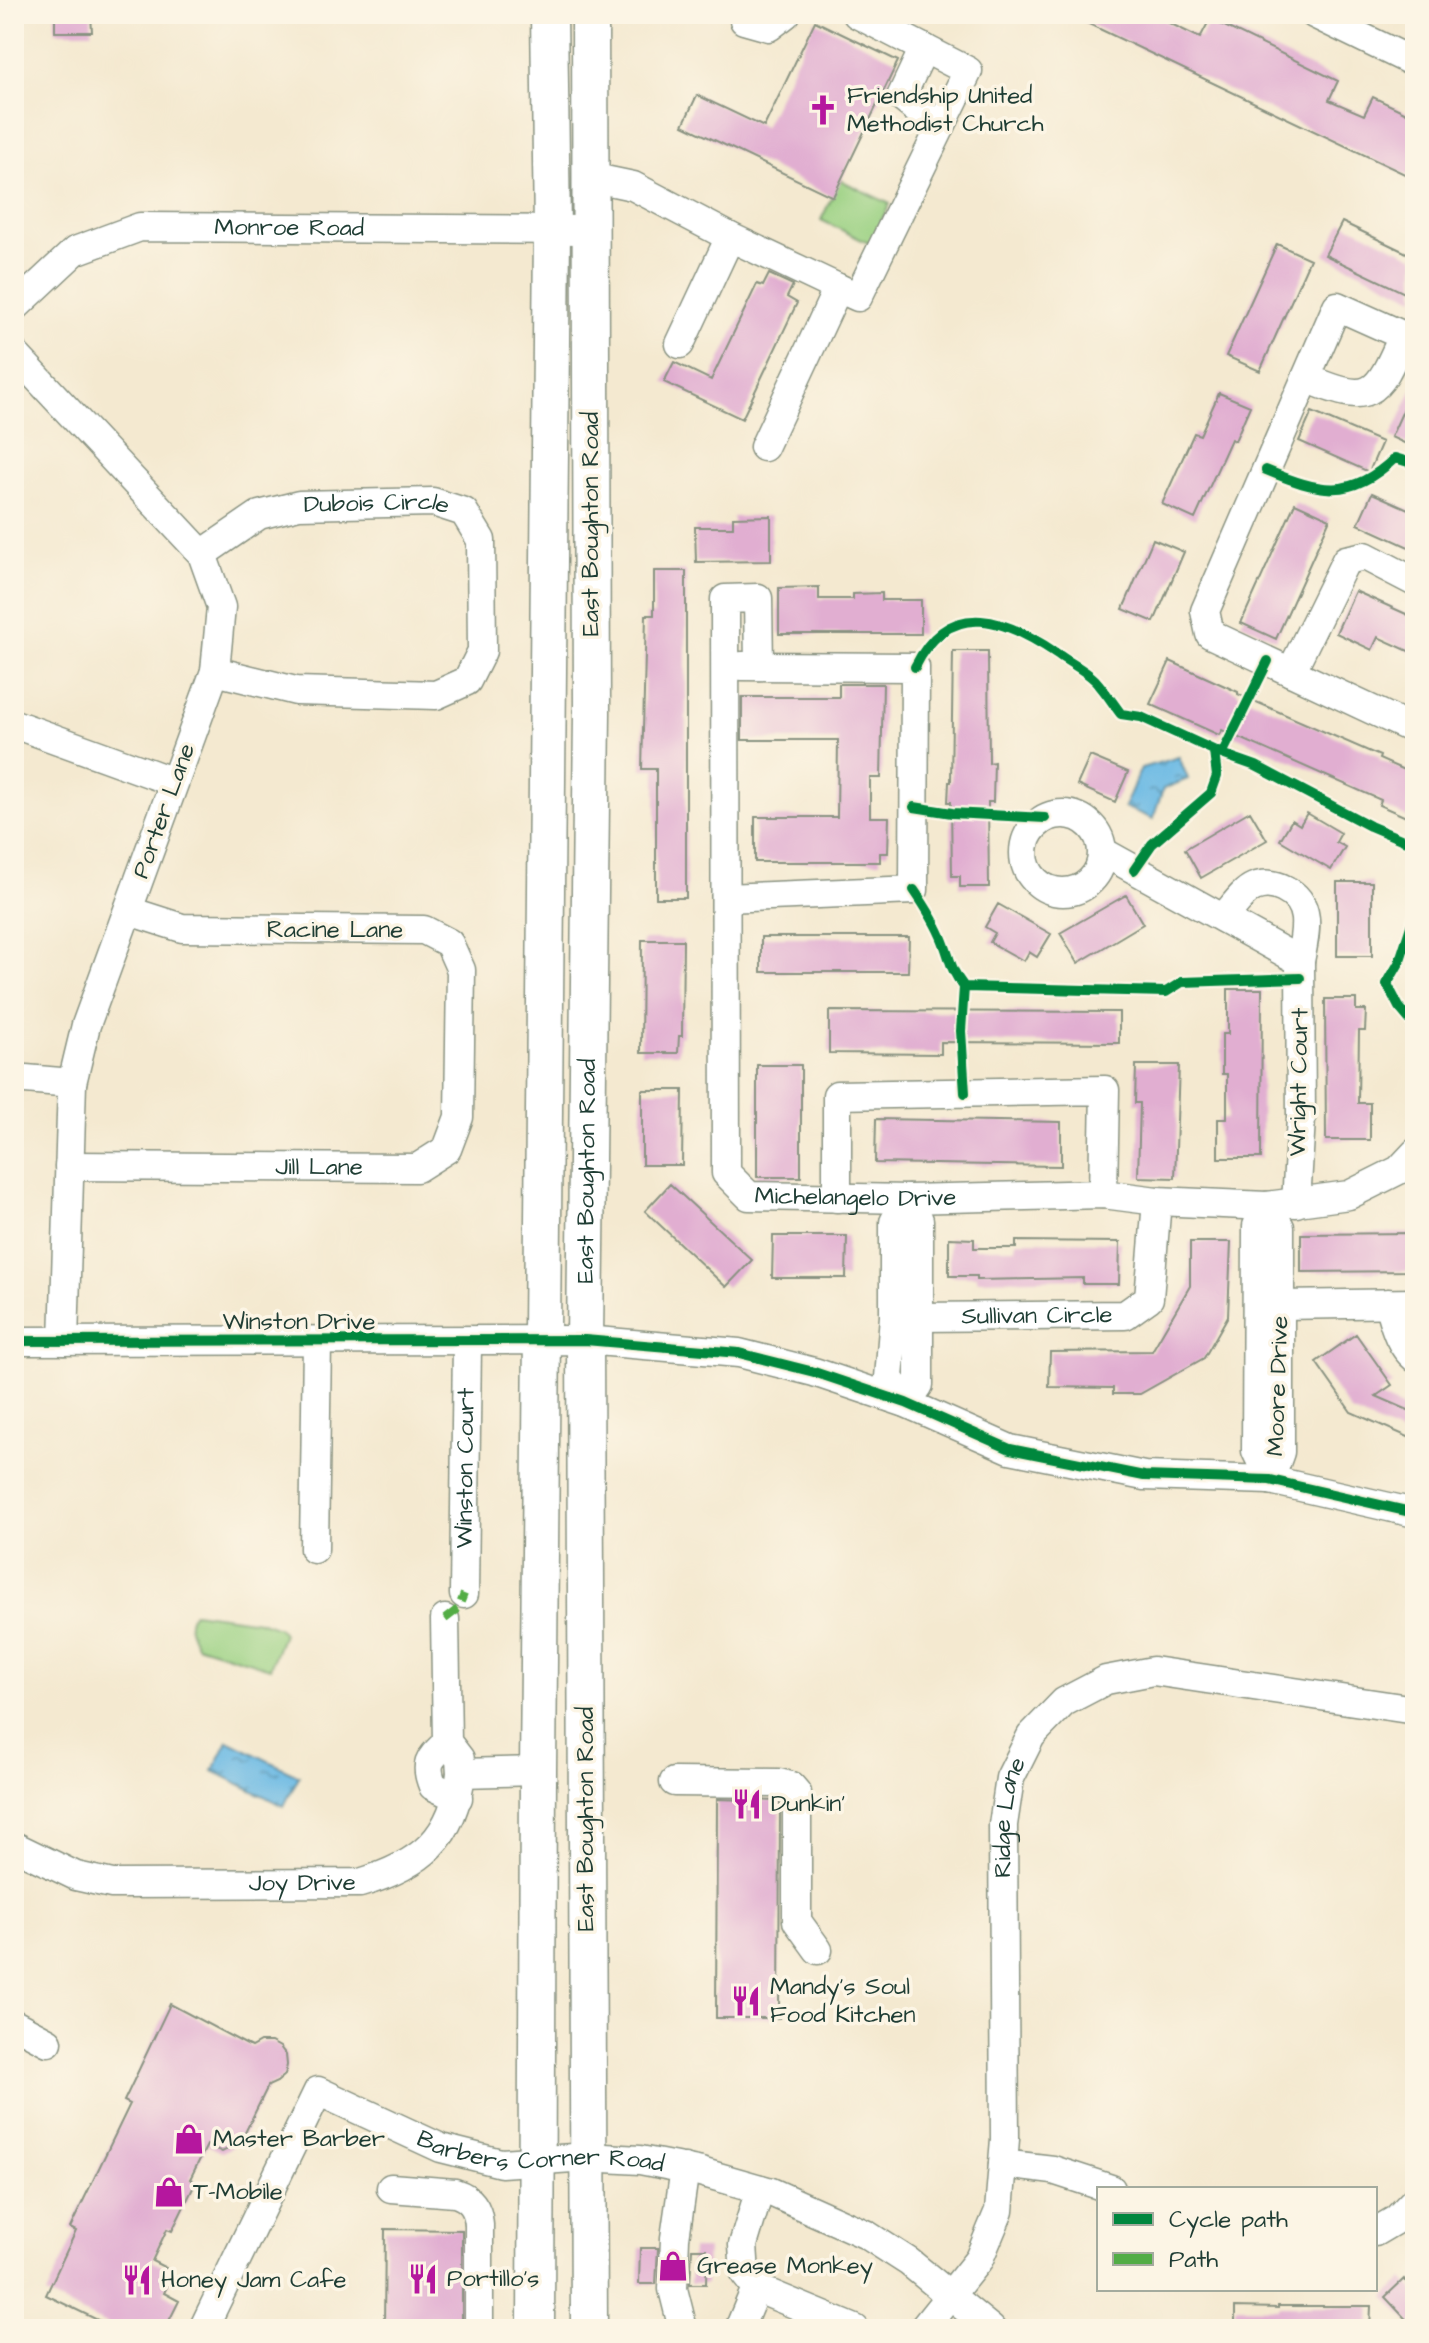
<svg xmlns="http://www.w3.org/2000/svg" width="1429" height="2343" font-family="'Architects Daughter',sans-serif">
<defs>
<pattern id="water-ripples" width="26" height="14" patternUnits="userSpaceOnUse" patternTransform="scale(2)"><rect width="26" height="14" fill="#6ab9e4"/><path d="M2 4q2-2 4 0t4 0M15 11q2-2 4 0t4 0" fill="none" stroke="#5798ba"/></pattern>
</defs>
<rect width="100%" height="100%" fill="#fcf5e5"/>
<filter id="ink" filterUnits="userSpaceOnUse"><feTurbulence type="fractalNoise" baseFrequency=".0125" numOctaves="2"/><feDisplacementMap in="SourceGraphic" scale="16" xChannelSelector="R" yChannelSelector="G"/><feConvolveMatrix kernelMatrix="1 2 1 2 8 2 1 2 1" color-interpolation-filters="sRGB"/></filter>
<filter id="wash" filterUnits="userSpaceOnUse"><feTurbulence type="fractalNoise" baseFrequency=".006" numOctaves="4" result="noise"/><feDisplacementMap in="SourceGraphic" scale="32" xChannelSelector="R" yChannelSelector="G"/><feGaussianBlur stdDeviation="1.8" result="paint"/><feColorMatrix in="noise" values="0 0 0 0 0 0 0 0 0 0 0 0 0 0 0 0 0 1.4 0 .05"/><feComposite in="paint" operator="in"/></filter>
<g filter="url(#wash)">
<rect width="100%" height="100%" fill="#f4e9d0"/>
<path fill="#9bd183" stroke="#5d875c" stroke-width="2" d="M840 180 890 204 870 244 821 220Z
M194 1612 259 1621 279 1628 283 1634 270 1668 196 1645C190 1632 184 1624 194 1612Z"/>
<path fill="url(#water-ripples)" stroke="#447b8c" stroke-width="2" d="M1179 757 1188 779 1163 789 1153 819 1124 807 1141 768Z
M228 1741 299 1776 284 1806 213 1771Z"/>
<g id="blocks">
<path fill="#e1aed1" d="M55 14H91L92 32H55Z
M1068 14H1169L1165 21 1200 38 1210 19 1338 81 1329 100 1364 115 1373 97 1415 117V179Z
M815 21 898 61 833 197 683 125 697 95 764 127Z
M1342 222 1415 257V298L1325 255Z
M1277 244 1310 259 1260 371 1226 356Z
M769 274 793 285 787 297 797 303 742 419 664 382 674 362 711 380 757 284 763 286Z
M1415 384V448L1391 437Z
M1219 393 1250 406 1235 441 1231 439 1195 519 1162 504 1194 433 1200 435Z
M1312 412 1382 442 1369 472 1299 441Z
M1372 493 1415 512V550L1358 524Z
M1295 503 1330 519 1276 639 1241 623Z
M771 516V561L696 562 695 527H733V517Z
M1153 539 1184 552 1154 622 1123 609Z
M654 571H686V898H656V769H642L646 615H654Z
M819 587V599H853V594L882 593V600H921V634H779V588Z
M1355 591 1415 618V654L1378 637 1372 650 1336 633Z
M953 651H988L989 763 994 762 993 802H988L989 887H960V876H952L951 802H948L949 782H951Z
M1170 661 1238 692V694L1380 756 1379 759 1415 775V821L1379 805 1381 800 1222 730 1219 735 1150 704Z
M839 684H883L881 778H870V817H889L888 853H880V862H755V817H837L838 740H742V697H839Z
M1090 756 1128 772 1115 802 1077 785Z
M1250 811 1267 840 1201 878 1185 849Z
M1307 813 1341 833 1336 842 1345 847 1331 870 1280 840 1292 820 1300 825Z
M1337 882H1372V956H1337Z
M1126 895 1143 924 1078 963 1060 933Z
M998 904 1051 934 1037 957 1029 952 1024 961 990 942 995 933 985 927Z
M761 937H909L908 972H761Z
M642 940H683L682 1036H679L678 1053H641Z
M1228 989H1262L1261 1158H1218V1119H1227V1074H1222V1034H1228Z
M1325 999H1356V1010H1366L1365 1031H1359L1358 1103H1370V1140H1326Z
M829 1011 1119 1012V1043L941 1042V1054L829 1053Z
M757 1065H801V1177H757Z
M1136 1065H1179L1175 1178 1138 1177 1140 1103H1135Z
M642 1090H683L682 1165H642Z
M876 1119 1061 1122V1166L875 1163Z
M670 1184 752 1260 726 1287 645 1211Z
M1415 1233V1271L1301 1272V1234Z
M773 1236H847L846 1278H772Z
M949 1238 974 1239V1248H1016V1241L1120 1242 1119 1284H1083V1278L977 1280V1276H949Z
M1190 1242H1231L1228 1316 1204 1358 1140 1394H1113V1388L1049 1387 1050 1352 1152 1351 1190 1286Z
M1356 1334 1392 1385 1376 1396 1415 1413V1440L1351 1412 1316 1362Z
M717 1799 780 1801 779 2018H716Z
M170 2004 251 2047 260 2042H271L280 2047 286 2055 287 2065 285 2075 277 2082 268 2086 240 2143 222 2152 207 2145 190 2179 196 2182 172 2231 167 2229 152 2261 166 2268 170 2280 164 2293 179 2301 165 2329H116L46 2295 76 2231 70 2228 130 2104 124 2101Z
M385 2229 462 2230V2329H384Z
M640 2248H658L656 2284H639Z
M692 2249H707L706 2284H690Z
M1404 2279 1415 2291V2329L1385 2297Z
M1278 2306H1371L1370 2329H1235V2307L1278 2308Z"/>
</g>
</g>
<g filter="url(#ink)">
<use href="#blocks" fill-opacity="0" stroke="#8a9382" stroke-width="2"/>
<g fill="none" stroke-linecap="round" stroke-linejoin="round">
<g stroke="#8a9382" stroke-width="31">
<g id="minor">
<path d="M746 14 744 20 769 27 786 14"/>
<path d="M1314 14 1415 63"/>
<path d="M924 48 901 97 940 128"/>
<path d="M590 177 633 186 730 237 838 288 764 447"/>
<path d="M838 288 858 297 968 71 857 14"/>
<path id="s1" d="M14 308 75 251 140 227 591 230"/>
<path d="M1415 341 1337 306 1205 611 1210 634 1415 730"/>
<path d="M680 344 730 237"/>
<path d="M14 353 202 554 221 607 215 671 86 1025 72 1083 64 1341"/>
<path d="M1306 378C1371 405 1376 398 1403 336"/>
<path id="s2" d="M202 554 259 515 299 505 433 502 464 512 481 540 482 651 467 681 436 695 296 691 215 671"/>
<path id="s3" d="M759 666 758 598 725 599 726 1173 749 1196 908 1199 1103 1194 1157 1201 1267 1206 1349 1195 1399 1170 1415 1153"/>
<path d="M1291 672 1346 560 1365 556 1415 582"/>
<path d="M14 724 174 782"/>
<circle cx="1063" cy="853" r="39"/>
<path d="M1103 852 1300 961 1301 1118 1296 1203"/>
<path d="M726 898 914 890 915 667 742 666"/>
<path d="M1223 918C1232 909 1242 892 1254 887 1264 883 1275 884 1284 889 1314 903 1305 935 1300 961"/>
<path d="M14 1078 72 1083"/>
<path id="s4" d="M69 1166 417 1168 447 1149 459 1117 461 970 449 943 424 930 182 928 129 911"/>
<path d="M837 1198V1095L1105 1090 1103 1194"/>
<path d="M908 1199 919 1220V1385L906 1403 889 1378 894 1316V1222Z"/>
<path d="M1267 1206 1257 1226 1256 1451 1270 1480"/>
<path d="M1267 1206 1280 1227V1452L1270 1480"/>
<path d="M1388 1303C1394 1323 1398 1344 1415 1358"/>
<path d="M1280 1305 1415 1303"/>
<path id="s5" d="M919 1317 1125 1315 1149 1298 1157 1201"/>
<path d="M14 1341 585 1340 739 1353 814 1372 906 1403 1010 1449 1144 1476 1270 1480 1415 1513"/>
<path d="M314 1549 317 1342"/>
<path id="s6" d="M464 1594 467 1342"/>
<path d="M445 1619 447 1742 460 1759 461 1773"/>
<path d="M447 1742C431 1758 423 1762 433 1786L458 1798"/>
<path d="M674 1782 779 1783 791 1786 797 1793V1921L818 1950"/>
<path id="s7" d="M14 1846 76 1876 112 1884 360 1883C421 1865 454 1838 461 1773L538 1771"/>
<path d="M14 2024 48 2042"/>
<path d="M1003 2164 1053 2170 1111 2189"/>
<path d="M391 2188 455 2193C471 2198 478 2208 479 2225V2329"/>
<path d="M760 2189 743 2245 745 2274 756 2288 855 2329"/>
<path d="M1375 2232 1397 2219 1415 2200"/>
<path id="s8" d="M203 2329 318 2091 441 2148 501 2163 587 2157 640 2160 697 2171 771 2192 867 2235 909 2262 991 2329"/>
<path d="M683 2329 673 2289 675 2238 685 2168"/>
<path d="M739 2329 756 2288"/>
<path id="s9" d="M923 2329 979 2259 999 2211 1005 2139 1003 1825 1010 1778 1031 1736 1064 1702 1106 1680 1153 1671 1415 1710"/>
</g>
</g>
<g stroke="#8a9382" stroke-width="39">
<g id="major">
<path d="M536 2329 538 1771 552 231 549 14"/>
<path id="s10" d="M589 2329 585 1340 592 713 590 14"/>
</g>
</g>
<use href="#minor" stroke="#fff" stroke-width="28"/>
<use href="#major" stroke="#fff" stroke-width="36"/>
<path stroke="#52ad45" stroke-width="8" stroke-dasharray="16 8" stroke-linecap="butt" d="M445 1619 458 1609 464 1594"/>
<g stroke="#fcf5e5" stroke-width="15">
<path id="cycleway" d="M1266 470C1319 492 1350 501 1395 458L1415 464
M915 667C950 595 1008 620 1059 655 1070 663 1085 670 1095 680 1105 691 1112 702 1121 714L1141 717 1222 754 1268 661
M1222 754 1256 766 1370 826 1415 845
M914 807 952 813 1045 818
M1134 870 1152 844 1211 793 1217 776 1214 752
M914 890C925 906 936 923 943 941 951 961 950 969 964 987
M1415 914 1399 963 1387 984 1399 1007 1415 1026
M965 1093 961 1031 964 987 1166 992 1182 982 1300 978
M14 1341 585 1340 739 1353 814 1372 906 1403 1010 1449 1144 1476 1270 1480 1415 1513"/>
</g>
<use href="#cycleway" stroke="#00873e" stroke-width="10"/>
</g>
</g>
<defs>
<g id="church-bare" transform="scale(2.4)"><path d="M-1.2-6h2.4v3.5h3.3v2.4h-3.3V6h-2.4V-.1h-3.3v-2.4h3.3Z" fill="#b5179e" stroke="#fcf5e5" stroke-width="2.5" paint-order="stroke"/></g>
<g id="restaurant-bare" transform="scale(2.4)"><path d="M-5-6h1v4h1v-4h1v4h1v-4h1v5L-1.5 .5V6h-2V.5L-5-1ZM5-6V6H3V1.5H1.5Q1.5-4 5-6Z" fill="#b5179e" stroke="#fcf5e5" stroke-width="2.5" paint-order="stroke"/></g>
<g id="shop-bare" transform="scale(2.4)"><path d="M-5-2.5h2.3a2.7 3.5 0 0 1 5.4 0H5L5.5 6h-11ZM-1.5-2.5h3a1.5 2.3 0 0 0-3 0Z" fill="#b5179e" stroke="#fcf5e5" stroke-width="2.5" paint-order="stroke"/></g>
</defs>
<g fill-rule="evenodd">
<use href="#church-bare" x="823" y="110"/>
<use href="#restaurant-bare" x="747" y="1804"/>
<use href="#restaurant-bare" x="746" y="2001"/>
<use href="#shop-bare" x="189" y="2139"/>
<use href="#shop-bare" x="169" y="2192"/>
<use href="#shop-bare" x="673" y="2266"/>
<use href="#restaurant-bare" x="423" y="2279"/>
<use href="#restaurant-bare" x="137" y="2280"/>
</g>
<g text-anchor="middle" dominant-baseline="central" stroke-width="7" stroke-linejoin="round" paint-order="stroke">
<g font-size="24" fill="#1f3d34" stroke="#fcf5e5" text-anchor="start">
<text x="847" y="96">Friendship United<tspan x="847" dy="28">Methodist Church</tspan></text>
<text x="771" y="1804">Dunkin'</text>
<text x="770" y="1987">Mandy's Soul<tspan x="770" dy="28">Food Kitchen</tspan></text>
<text x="213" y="2139">Master Barber</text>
<text x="193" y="2192">T-Mobile</text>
<text x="697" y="2266">Grease Monkey</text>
<text x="447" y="2279">Portillo's</text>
<text x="161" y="2280">Honey Jam Cafe</text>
</g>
<g font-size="24" fill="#1f3d34" stroke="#fcf5e5">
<text stroke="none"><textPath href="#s1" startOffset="302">Monroe Road</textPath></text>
<text stroke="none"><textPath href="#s2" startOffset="188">Dubois Circle</textPath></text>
<text transform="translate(591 524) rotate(-90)">East Boughton Road</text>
<text transform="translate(164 811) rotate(-70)">Porter Lane</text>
<text x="335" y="930">Racine Lane</text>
<text transform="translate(1299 1082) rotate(-89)">Wright Court</text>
<text stroke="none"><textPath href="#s4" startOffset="250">Jill Lane</textPath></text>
<text stroke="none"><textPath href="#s10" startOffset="1158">East Boughton Road</textPath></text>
<text stroke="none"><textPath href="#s3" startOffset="814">Michelangelo Drive</textPath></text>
<text stroke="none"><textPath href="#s5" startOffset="118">Sullivan Circle</textPath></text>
<text x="299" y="1322">Winston Drive</text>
<text transform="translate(1278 1386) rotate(-88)">Moore Drive</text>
<text stroke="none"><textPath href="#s6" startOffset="126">Winston Court</textPath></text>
<text transform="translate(586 1819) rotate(-90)">East Boughton Road</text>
<text stroke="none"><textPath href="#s9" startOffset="536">Ridge Lane</textPath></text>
<text stroke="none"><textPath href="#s7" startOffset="296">Joy Drive</textPath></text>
<text stroke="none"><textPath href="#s8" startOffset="500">Barbers Corner Road</textPath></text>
</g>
</g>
<rect width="1429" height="2343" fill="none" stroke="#fcf5e5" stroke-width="48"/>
<rect x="1097" y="2187" width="280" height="104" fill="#fcf5e5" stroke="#a4ab9e" stroke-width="2"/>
<rect x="1113" y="2213" width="40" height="12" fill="#00873e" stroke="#a4ab9e" stroke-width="2"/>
<text x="1169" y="2227" font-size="24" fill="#1f3d34">Cycle path</text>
<rect x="1113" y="2253" width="40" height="12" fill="#52ad45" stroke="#a4ab9e" stroke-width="2"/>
<text x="1169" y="2267" font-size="24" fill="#1f3d34">Path</text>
</svg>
